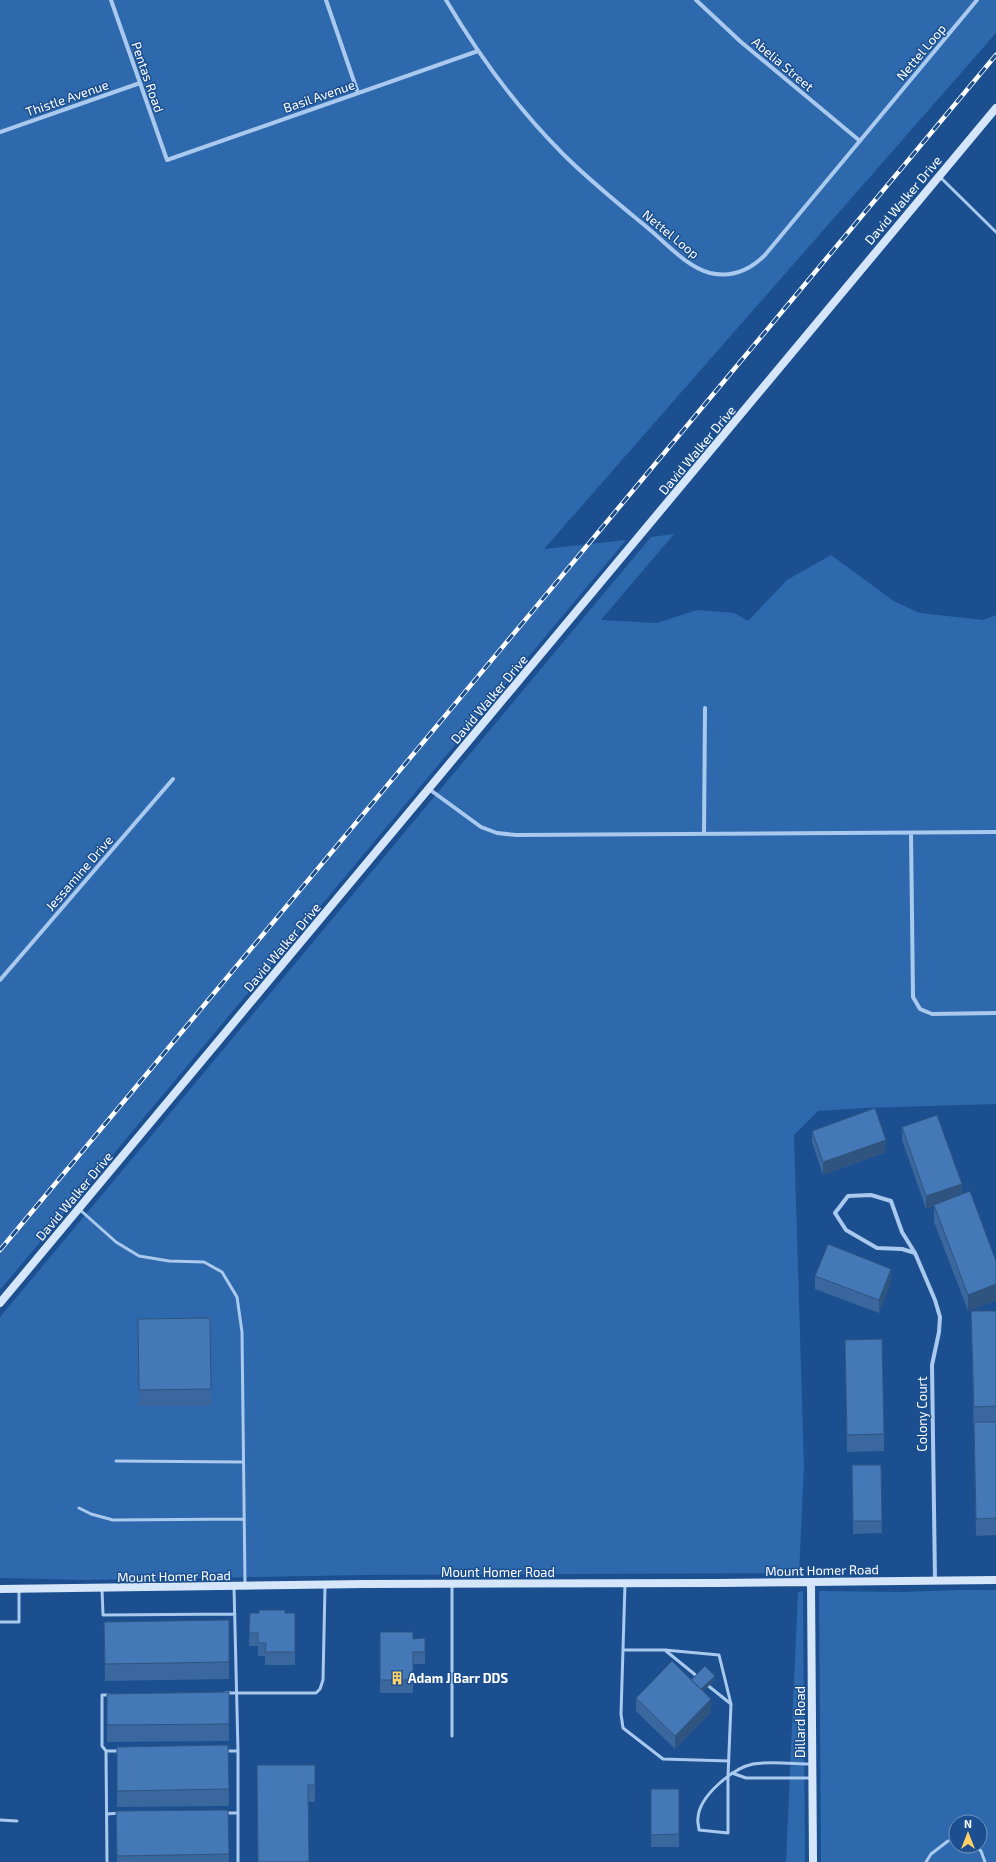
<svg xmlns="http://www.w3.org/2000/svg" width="996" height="1862" font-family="'Exo 2',sans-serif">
<rect width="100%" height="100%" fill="#1b4f8f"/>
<path fill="#2e69ad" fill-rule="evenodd" d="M0 0H996V33L544 549 626 540 0 1290Z
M674 534 601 620 657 623 697 610 734 613 748 621 787 580 831 555 895 602 920 613 983 620 996 615V1104L864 1108 818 1111 794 1135 804 1467 799 1573 364 1575 86 1580 0 1578V1317L651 537Z
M956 1590H996V1862H821L819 1591 903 1592ZM956 1822H980V1846H956Z
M803 1591 805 1862H786L798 1592Z"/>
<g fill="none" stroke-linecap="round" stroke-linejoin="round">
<path stroke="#a9c9ee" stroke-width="3" d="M940 177 996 232
M79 1209 116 1242 139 1256 169 1261 204 1262 222 1272 237 1297 242 1332 245 1585
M116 1461 243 1462
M79 1508 91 1514 113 1520 244 1519
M452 1584V1736
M625 1584 621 1714 623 1728 663 1759 729 1761
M234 1587 238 1751
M102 1589 103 1615 235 1614
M0 1622H19V1589
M624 1650H665L719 1655 731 1704 728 1776V1833L699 1830C699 1826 697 1822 698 1818 699 1796 733 1768 753 1764 767 1761 796 1764 812 1764
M666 1651 698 1677
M706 1684 731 1704
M225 1693H316L320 1689 323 1680 325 1586
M106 1751 102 1746V1695H109
M224 1751H238V1862
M732 1773 746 1778H812
M226 1813H238
M107 1814 120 1813
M0 1820 17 1821
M975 1846 981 1851 985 1862
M107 1862 106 1751H121
M926 1862 931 1854 948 1841"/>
<path stroke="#a9c9ee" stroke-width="4" d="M111 0 167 160 478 51
M326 0 358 93
M446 0C479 56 517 108 563 154 590 181 620 205 649 229 667 244 687 267 710 273 732 278 750 270 765 255L977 0
M696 0 741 42 860 141
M0 132 140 83
M429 789 481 827 497 833 516 835 996 832
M911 833 913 997 920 1009 932 1014 996 1013
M704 834 705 708
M0 980 173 779
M915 1253 902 1249 877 1248 846 1230 835 1213 848 1196 871 1195 891 1201 902 1232 915 1253 935 1300 940 1317 939 1332 932 1365 935 1581"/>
<path stroke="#d6e6fa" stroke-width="8" d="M0 1303 996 108
M811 1582 813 1862
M0 1589 364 1584 717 1583 996 1580"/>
<g stroke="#fff" stroke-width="4.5">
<path id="rail" d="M0 1250 996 55"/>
</g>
<use href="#rail" stroke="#1b4f8f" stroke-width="3" stroke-dasharray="9" stroke-linecap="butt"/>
</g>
<path fill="#3a679d" d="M902 1127 962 1194 970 1191 968 1311 934 1222V1206L926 1209 902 1140Z
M812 1131 886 1152 823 1175 812 1143Z
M815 1276 891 1282 879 1313 815 1289Z
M971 1311H996V1535L976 1536Z
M210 1318 211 1406H139L138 1319Z
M845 1340 884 1434V1451L847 1452Z
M852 1465H881L882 1533 853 1534Z
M250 1613H295V1665H265V1656H258V1646H249Z
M229 1620V1679L105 1681 104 1622Z
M380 1632 413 1639 425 1638V1664H413V1693H380Z
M691 1680H715L703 1691 711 1712 675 1749 636 1711V1698Z
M229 1692V1741L107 1742V1694Z
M228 1745 229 1806 117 1807V1747Z
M315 1765V1802H309L257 1862Z
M651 1789H679V1847H651Z
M228 1810 229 1862H117L116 1811Z"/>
<path fill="#305480" d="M886 1140V1152L823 1175V1162Z
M962 1184V1197L934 1205V1206L926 1209V1196Z
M891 1269V1282L879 1313V1300Z
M996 1284V1301L968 1311V1295Z
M715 1676V1680L696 1698V1693Z
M711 1699V1712L675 1749V1736Z"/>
<path fill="#4478b7" stroke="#305480" d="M875 1108 886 1140 823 1162 812 1131Z
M937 1115 962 1184 926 1196 902 1127Z
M970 1191 996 1261V1284L968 1295 934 1205Z
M828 1244 891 1269 879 1300 815 1276Z
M971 1311H996V1406L974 1407Z
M210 1318 211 1389 139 1390 138 1319Z
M882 1339 884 1434 847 1435 845 1340Z
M974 1422H996V1518L976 1519Z
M852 1465H881L882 1521H853Z
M259 1610H285V1613H295V1652H265L266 1643H258V1633H249L250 1613H259Z
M229 1620V1662L105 1664 104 1622Z
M380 1632H413V1639L425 1638V1652H413V1680H380Z
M672 1661 711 1699 675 1736 636 1698Z
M705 1666 715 1676 701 1689 691 1680Z
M229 1692V1724L107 1725V1694Z
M228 1745 229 1789 117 1791V1747Z
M257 1765H315V1785H308L309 1862H258Z
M651 1789H679V1834L651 1835Z
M228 1810 229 1854 117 1856 116 1811Z"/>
<defs>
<g id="building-bare" transform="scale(1.08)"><path d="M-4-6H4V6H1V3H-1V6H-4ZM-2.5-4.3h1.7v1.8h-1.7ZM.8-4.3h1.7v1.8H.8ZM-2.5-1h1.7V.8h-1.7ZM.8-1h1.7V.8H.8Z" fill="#ffd166" stroke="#1b4f8f" stroke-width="2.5" paint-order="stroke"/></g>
</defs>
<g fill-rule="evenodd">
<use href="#building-bare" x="397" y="1678"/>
</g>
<g text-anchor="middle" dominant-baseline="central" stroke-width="3" stroke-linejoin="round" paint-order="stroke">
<g font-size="13" fill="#fff" stroke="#1b4f8f">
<text transform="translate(921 52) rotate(-50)">Nettel Loop</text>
<text transform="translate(783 64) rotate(40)">Abelia Street</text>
<text transform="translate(148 77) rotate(71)">Pentas Road</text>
<text transform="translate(319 96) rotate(-19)">Basil Avenue</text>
<text transform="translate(67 98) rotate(-19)">Thistle Avenue</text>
<text transform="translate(903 200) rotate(-50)">David Walker Drive</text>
<text transform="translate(671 234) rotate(39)">Nettel Loop</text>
<text transform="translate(697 450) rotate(-50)">David Walker Drive</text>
<text transform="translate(489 699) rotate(-50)">David Walker Drive</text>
<text transform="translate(79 873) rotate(-49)">Jessamine Drive</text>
<text transform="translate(282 947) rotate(-50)">David Walker Drive</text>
<text transform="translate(74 1196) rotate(-50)">David Walker Drive</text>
<text transform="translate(922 1414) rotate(-90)">Colony Court</text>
<text transform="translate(822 1570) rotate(-1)">Mount Homer Road</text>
<text x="498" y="1572">Mount Homer Road</text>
<text transform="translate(174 1576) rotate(-1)">Mount Homer Road</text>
<text transform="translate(800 1722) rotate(-90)">Dillard Road</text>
</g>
<g font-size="13" font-weight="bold" fill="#fff" stroke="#1b4f8f" text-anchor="start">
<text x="408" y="1678">Adam J Barr DDS</text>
</g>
</g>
<g transform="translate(968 1834)"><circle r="19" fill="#1b4f8f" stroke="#7695bc"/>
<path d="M0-3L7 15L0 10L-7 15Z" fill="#ffd166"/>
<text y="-6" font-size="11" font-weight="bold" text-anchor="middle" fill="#ffffff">N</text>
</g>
</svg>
